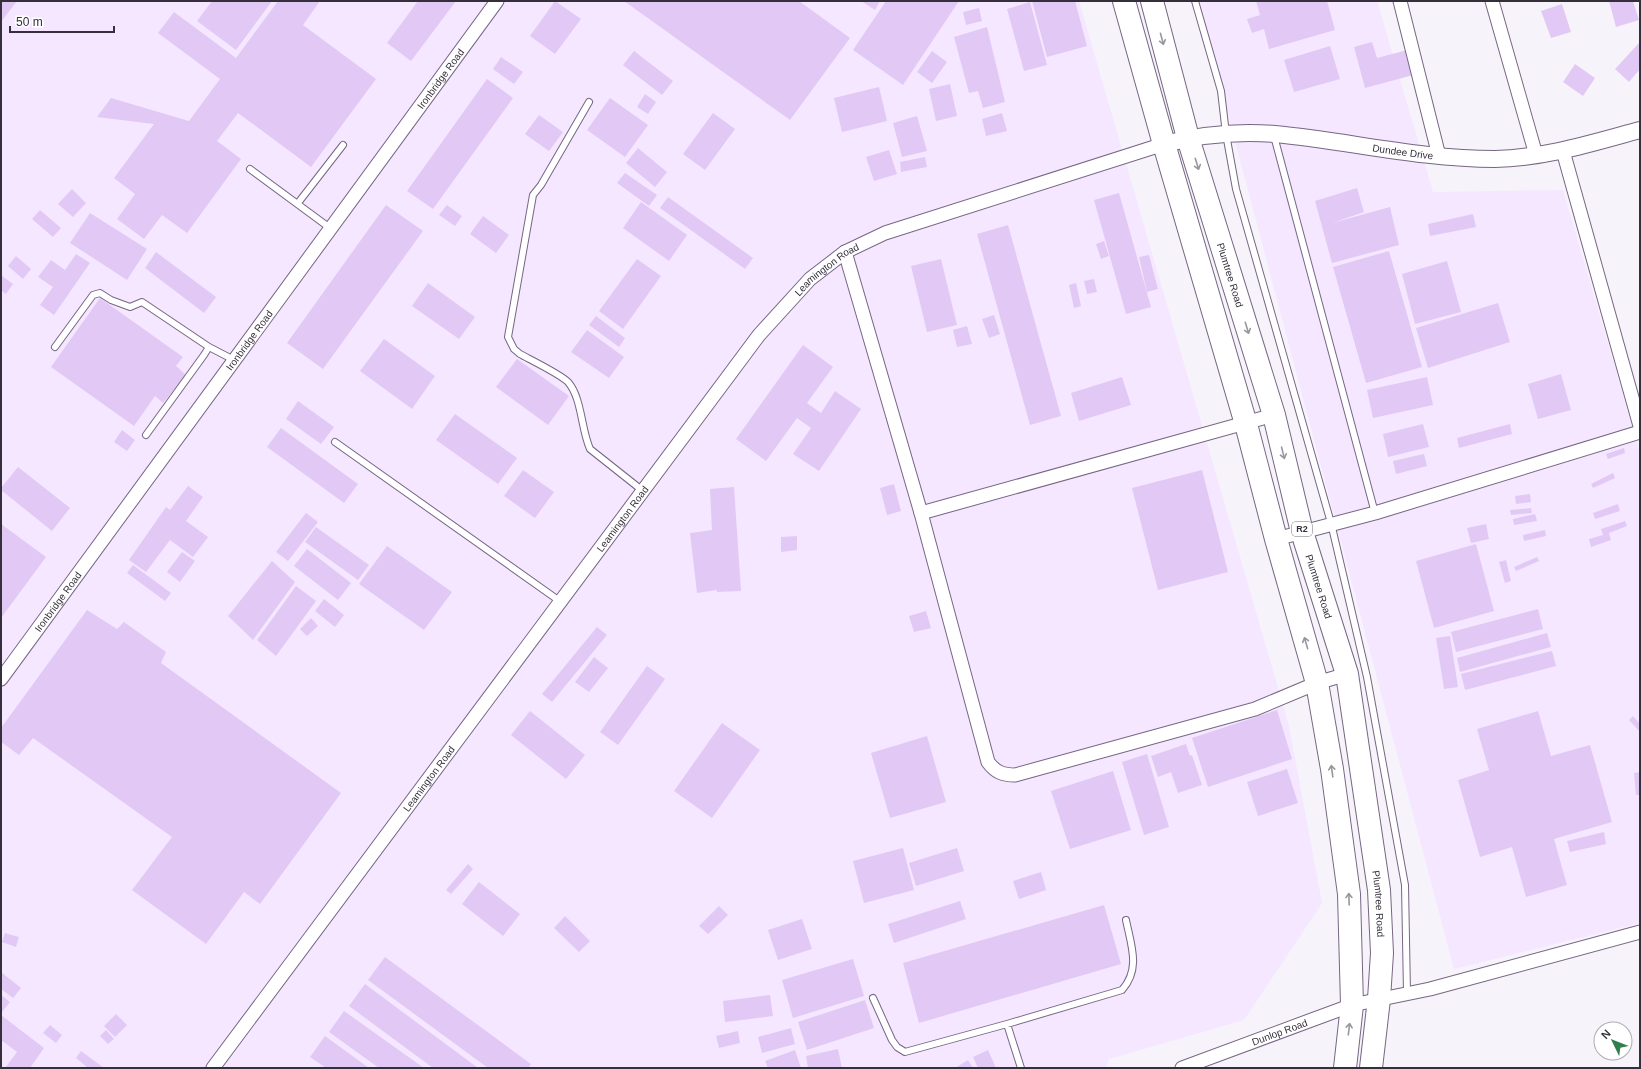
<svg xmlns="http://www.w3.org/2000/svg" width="1641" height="1069" font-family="Helvetica,sans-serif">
<rect width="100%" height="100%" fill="#f7f3fa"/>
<path fill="#f4e7ff" d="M1 1H1079L1289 726 1322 903 1244 1020 1109 1059 1106 1068H1Z
M1198 1H1377L1433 192 1563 190 1640 453V923L1454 969Z"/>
<path fill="#e2c9f5" d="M1 1H17L1 22Z
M212 1H272L236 50 197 21Z
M278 1H320L303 25 376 79 311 167 238 113 217 141 241 159 187 233 162 215 144 239 117 219 135 194 114 178 154 124 97 117 111 98 189 121 220 79 158 33 174 12 236 58Z
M418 1H456L411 61 387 43Z
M555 1 581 19 555 54 530 36Z
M624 1H799L850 38 790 120Z
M861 1H880L875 10Z
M886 1H959L903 85 853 50Z
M1032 1H1075L1087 46 1047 57Z
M1256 1H1327L1335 30 1269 49 1264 29 1252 33 1247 19 1260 15Z
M1609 1H1633L1639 20 1616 27Z
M1030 2 1047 65 1024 71 1007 9Z
M1562 4 1571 32 1551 38 1541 11Z
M979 8 982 21 966 25 963 12Z
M987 27 1005 102 983 108 978 91 969 93 954 37Z
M1372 42 1377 58 1411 49 1417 74 1365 88 1354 47Z
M1639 43 1640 44V69L1629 82 1615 69Z
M1330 46 1340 79 1294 92 1284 60Z
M634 51 673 81 662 95 623 65Z
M932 51 947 62 932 83 917 72Z
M501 57 523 72 514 84 493 69Z
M1575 64 1595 78 1583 96 1563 82Z
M487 79 513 98 433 209 407 191Z
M950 84 957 116 936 121 929 89Z
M879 87 887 121 842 132 834 98Z
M645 94 656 102 648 114 637 107Z
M610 98 648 125 625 157 587 130Z
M713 113 735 129 705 170 683 154Z
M1002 113 1007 131 986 136 982 119Z
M539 115 563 132 549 151 525 134Z
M917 116 927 151 902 157 893 123Z
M638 148 667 172 655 187 626 163Z
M889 150 897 174 874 181 866 157Z
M925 157 927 167 901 172 900 162Z
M625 173 657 195 649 206 617 183Z
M1357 188 1364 212 1332 223 1390 207 1399 245 1332 263 1315 201Z
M72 189 86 203 73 217 58 204Z
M1119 193 1151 307 1126 314 1094 200Z
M668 197 753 258 745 269 660 208Z
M641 202 687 235 669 261 623 228Z
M386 205 423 231 323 369 287 343Z
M447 205 462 216 455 226 439 215Z
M40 210 61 228 53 237 32 219Z
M90 213 147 249 127 280 70 243Z
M1473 214 1476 227 1430 236 1428 224Z
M483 216 509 235 496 253 470 234Z
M1008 225 1061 416 1030 425 977 234Z
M1104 241 1109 256 1101 259 1096 244Z
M1389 251 1422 367 1366 383 1333 267Z
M156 252 216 297 204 313 145 268Z
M76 254 90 263 54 315 40 305 53 287 38 277 51 260 65 270Z
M1149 255 1158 289 1147 292 1139 257Z
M16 256 31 269 23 279 8 266Z
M637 259 661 276 623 329 599 311Z
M941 259 957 325 927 332 911 266Z
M1447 261 1461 312 1415 324 1402 274Z
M1 275 13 284 6 294 1 290Z
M1094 279 1097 292 1087 294 1084 281Z
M428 283 475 317 459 339 412 306Z
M1076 283 1081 306 1074 308 1069 285Z
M100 298 183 357 176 366 186 375 163 403 155 396 134 426 51 367Z
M1498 303 1510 342 1428 368 1416 328Z
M994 315 1000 334 989 338 982 319Z
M596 316 625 338 619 347 589 325Z
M967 326 972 344 957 347 953 330Z
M587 330 624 357 609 378 571 352Z
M384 339 435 376 412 409 360 371Z
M803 345 833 367 807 403 821 413 835 391 861 409 819 471 793 454 811 428 797 418 766 461 736 439Z
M517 359 569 396 548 425 496 387Z
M1561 374 1571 410 1538 419 1528 384Z
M1122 377 1131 405 1079 421 1071 393Z
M1427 377 1433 405 1373 418 1367 390Z
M298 401 334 427 321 444 286 419Z
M455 414 517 458 498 484 436 440Z
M1423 424 1429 447 1388 457 1383 434Z
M1510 424 1512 434 1459 448 1457 438Z
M281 428 358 484 344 503 267 447Z
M122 430 135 440 127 451 114 442Z
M1624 448 1625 453 1608 459 1606 454Z
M1424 454 1427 466 1396 474 1393 461Z
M18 467 70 508 52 531 1 490V488Z
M523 470 554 492 535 518 504 496Z
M1202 470 1228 572 1158 590 1132 488Z
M1613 473 1615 478 1593 488 1591 484Z
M894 484 901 511 887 515 880 488Z
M188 486 203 497 186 521 208 537 193 557 170 540 146 572 129 560 166 507 170 510Z
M734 487 741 591 717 592V590L697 593 690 533 712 530 710 489Z
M1530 494 1531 502 1516 504 1515 496Z
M1618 504 1620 511 1595 519 1593 513Z
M1531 508 1532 513 1511 515 1510 510Z
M306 513 318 522 288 561 276 552Z
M1535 514 1537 521 1514 525 1513 519Z
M1625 521 1627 526 1609 533 1611 540 1591 547 1589 539 1603 535 1601 529Z
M1 524 46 557 1 618Z
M1486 524 1489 539 1471 543 1467 528Z
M316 527 369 565 358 580 305 542Z
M1545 530 1546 536 1524 541 1523 535Z
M797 536V550L781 552V537Z
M1476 544 1494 611 1434 628 1416 561Z
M387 546 452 592 424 630 359 584Z
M307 549 351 583 338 600 294 566Z
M182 552 195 561 180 582 167 572Z
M1537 557 1539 561 1516 571 1514 567Z
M1506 560 1511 581 1505 583 1499 562Z
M272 561 295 582 253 640 228 616Z
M133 565 171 593 165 601 127 573Z
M296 586 316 601 276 656 257 640Z
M324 599 344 615 335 627 315 611Z
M1538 609 1543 629 1456 652 1451 632Z
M87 610 117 629 124 622 166 652 161 663 341 793 260 904 244 892 206 944 132 890 172 837 33 738 19 755 1 742V728Z
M926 611 931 628 914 632 909 616Z
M311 618 318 626 307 636 300 629Z
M597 627 607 635 552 702 542 694Z
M1547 633 1551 647 1460 672 1457 658Z
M1450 636 1458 687 1444 689 1436 638Z
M1552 651 1556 666 1465 690 1461 674Z
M594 657 608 668 589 692 575 682Z
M647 666 665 679 618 745 600 732Z
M1277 710 1292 759 1208 787 1192 738Z
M530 711 585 755 566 779 511 735Z
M1538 711 1551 756 1590 745 1612 822 1554 839 1567 885 1526 897 1512 847 1480 857 1458 780 1489 770 1477 729Z
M1633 716 1640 724V732L1629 720Z
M722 723 760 750 712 818 674 791Z
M927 736 946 802 890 818 871 753Z
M1186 744 1190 756 1192 755 1202 785 1178 793 1171 772 1158 777 1151 756Z
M1147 754 1169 827 1144 835 1122 762Z
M1287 769 1298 803 1258 816 1247 782Z
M1113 771 1131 830 1070 849 1051 791Z
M1640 772V795H1636L1634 773Z
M1604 832 1606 844 1570 852 1567 841Z
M903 848 914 890 864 903 853 861Z
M957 848 964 871 916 886 909 863Z
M468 864 473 869 451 894 446 890Z
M1041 872 1046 890 1019 899 1013 881Z
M479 882 520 914 503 936 462 904Z
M960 901 966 919 894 943 888 924Z
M1104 905 1121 964 919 1023 903 963Z
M719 906 728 915 708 934 699 926Z
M565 916 590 941 579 952 554 928Z
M802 919 812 949 778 960 768 930Z
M5 933 19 937 16 947 2 942Z
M385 957 531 1064 528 1068H488L368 980Z
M853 959 864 996 793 1018 782 980Z
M1 972 21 988 13 998 1 989Z
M365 984 478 1068H433L349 1006Z
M1 995 10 1002 2 1012 1 1011Z
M770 995 773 1016 725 1022 723 1001Z
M865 1000 874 1028 807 1050 798 1022Z
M344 1011 424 1068H379L329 1032Z
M116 1014 127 1025 115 1037 104 1026Z
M1 1015 44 1048 30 1068H5L17 1052 1 1040Z
M50 1025 62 1035 56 1043 43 1033Z
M791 1028 795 1044 762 1053 758 1037Z
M106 1030 114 1039 108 1044 100 1036Z
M738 1031 740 1043 719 1048 716 1036Z
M325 1036 369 1068H326L310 1057Z
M838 1049 842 1068H808L806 1056Z
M795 1050 801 1068H768L765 1061Z
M988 1050 996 1068H978L973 1057Z
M81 1051 104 1068H88L76 1058Z
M968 1060 973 1068H955Z"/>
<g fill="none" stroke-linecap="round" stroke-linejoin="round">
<g stroke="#776683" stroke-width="8">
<path id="service" d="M1195 1 1221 91 1226 134 1236 189 1331 523 1367 677 1405 885 1407 993
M589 102 541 185 533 195 508 337 514 349 520 354C531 360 560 374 568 382 582 398 581 429 590 449L643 491
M1274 136 1375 513
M250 169 330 228
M298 203 343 145
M55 347 93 295 100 293 111 300 130 307 142 302 209 347
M146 435 204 355 209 347 234 360
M335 442 561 602
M873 998 892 1040 897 1047 905 1052 1007 1024 1122 990C1141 969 1131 945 1126 920
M1007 1024 1021 1068"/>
</g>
<g stroke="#776683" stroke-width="15">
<g id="minor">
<path d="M1400 1 1439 156"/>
<path d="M1492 1 1536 155"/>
<path d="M1563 151 1640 426"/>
<path d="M845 252 921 513 988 762C995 772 1003 775 1015 775L1255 709 1317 683 1347 674"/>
<path d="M921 513 1274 415"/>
<path d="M1276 539 1375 513 1640 432"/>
<path id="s1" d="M1 679 497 1"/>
<path id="s2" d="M213 1068 759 335 810 279 845 252 885 233 1164 144"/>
<path id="s3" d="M1182 1068 1352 1005 1430 989 1640 932"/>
</g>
</g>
<g stroke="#776683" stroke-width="18">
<g id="tertiary">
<path id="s4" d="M1164 144C1199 135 1238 131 1275 134 1348 141 1421 159 1495 159 1545 158 1592 143 1640 130"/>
</g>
</g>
<g stroke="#776683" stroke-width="24">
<g id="trunk">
<path d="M1124 1 1164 144 1246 424 1276 539 1317 683 1332 769 1349 894 1352 1005 1345 1068"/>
<path id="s5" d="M1152 1 1188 138 1274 415 1302 532 1347 674 1379 890 1382 953 1379 999 1371 1068"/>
</g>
</g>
<use href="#service" stroke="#fff" stroke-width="6"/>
<use href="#minor" stroke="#fff" stroke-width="13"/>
<use href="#tertiary" stroke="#fff" stroke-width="16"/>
<use href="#trunk" stroke="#fff" stroke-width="22"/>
</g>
<defs><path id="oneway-shaft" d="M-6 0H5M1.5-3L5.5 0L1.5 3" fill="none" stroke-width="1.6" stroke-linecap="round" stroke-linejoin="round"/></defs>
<g stroke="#9a969d">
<use href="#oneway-shaft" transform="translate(1162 39) rotate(75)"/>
<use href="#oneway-shaft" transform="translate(1197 164) rotate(73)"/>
<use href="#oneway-shaft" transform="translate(1247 328) rotate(73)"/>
<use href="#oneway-shaft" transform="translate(1283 453) rotate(76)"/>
<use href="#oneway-shaft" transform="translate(1306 643) rotate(-106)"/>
<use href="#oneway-shaft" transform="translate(1332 771) rotate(-98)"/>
<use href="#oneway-shaft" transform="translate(1349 899) rotate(-92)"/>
<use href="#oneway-shaft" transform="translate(1349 1029) rotate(-83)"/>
</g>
<g text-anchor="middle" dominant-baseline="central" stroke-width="3" stroke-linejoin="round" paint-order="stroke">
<rect fill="#fff" stroke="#726d76" stroke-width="1" x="1292" y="522" width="20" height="14" rx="3"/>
<g font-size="9" font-weight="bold" fill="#352e3b">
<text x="1302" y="529">R2</text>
</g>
<g font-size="10" fill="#352e3b" stroke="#fff">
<text stroke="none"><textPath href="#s1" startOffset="744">Ironbridge Road</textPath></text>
<text stroke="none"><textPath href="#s4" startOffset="241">Dundee Drive</textPath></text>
<text stroke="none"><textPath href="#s2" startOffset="1009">Leamington Road</textPath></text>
<text stroke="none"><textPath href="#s5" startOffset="285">Plumtree Road</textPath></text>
<text stroke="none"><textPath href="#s1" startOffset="420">Ironbridge Road</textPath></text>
<text stroke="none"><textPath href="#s2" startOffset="685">Leamington Road</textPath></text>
<text stroke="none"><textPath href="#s5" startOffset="609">Plumtree Road</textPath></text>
<text stroke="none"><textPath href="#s1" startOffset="96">Ironbridge Road</textPath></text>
<text stroke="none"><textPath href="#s2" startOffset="361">Leamington Road</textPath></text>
<text stroke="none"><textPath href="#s5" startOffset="933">Plumtree Road</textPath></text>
<text stroke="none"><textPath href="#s3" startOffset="104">Dunlop Road</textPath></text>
</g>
</g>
<rect width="1641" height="1069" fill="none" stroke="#352e3b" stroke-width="4"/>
<g transform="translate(1613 1041) rotate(313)"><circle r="19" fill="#ffffff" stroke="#aeabb1"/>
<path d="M0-3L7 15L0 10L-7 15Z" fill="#317f4e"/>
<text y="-6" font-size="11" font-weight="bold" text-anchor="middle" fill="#352e3b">N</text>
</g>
<path d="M10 26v6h104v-6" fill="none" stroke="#352e3b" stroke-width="2"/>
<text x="16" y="26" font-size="12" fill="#352e3b" stroke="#ffffff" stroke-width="3" paint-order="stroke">50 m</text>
</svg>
